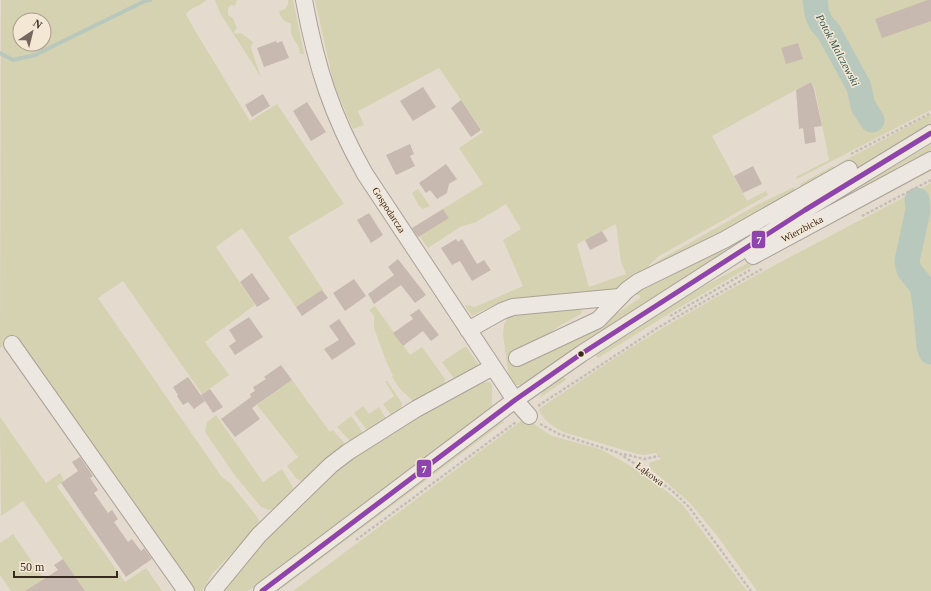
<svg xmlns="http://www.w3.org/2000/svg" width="931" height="591" font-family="'Times New Roman',serif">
<rect width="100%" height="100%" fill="#e4dbce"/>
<path fill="#d5d2b1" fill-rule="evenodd" d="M1 0H206C200 7 192 6 186 14L194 29 250 121 277 104 344 204 288 237 323 290 296 307 242 228 216 247 255 305 205 342 229 375 202 394 123 281 98 298 221 476 231 484 258 518 259 522 254 530 212 574 202 591H191L15 337 0 348ZM20 20H44V44H20Z
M215 0H237L235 6 231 5 228 8V15L233 18 237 28 234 32 236 34 241 33 253 42 251 48 261 77 220 13Z
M288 0H293L304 53 303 54H300C300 41 289 41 291 24 284 21 280 18 279 11 285 10 289 7 288 0Z
M315 0H931V110L797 179 796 177 829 160 815 89 810 82 712 136 747 201 766 191 768 195 659 256 649 265 651 269 615 289 503 303 490 307 472 316 465 306 466 305 475 307 523 286 503 240 521 229 506 204 476 222 460 227 428 248 414 228 449 218 443 209 483 184 459 148 483 132 439 68 358 111 364 125 353 129 334 85ZM616 224 621 262 626 274 589 287 577 244Z
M931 114V126L853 172 841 169 838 164Z
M931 144V150L905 163 833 205 826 207Z
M833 166 836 171 803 189 800 184Z
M931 167V171L739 273 675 310 598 358 595 354 668 308 704 286Z
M931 183V591H757L718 537 690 503 651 469 649 464 651 462 661 459 656 453 644 455 637 454 563 432C554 427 541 419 539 409 589 375 640 340 694 310 772 265 852 225 931 183Z
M794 187 796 192 654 268 652 265 661 259 755 206Z
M418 189 430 206 423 209 419 206 412 193Z
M808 200 522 385H514L509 379 503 334 504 325 507 319 517 315 569 308 582 310 581 314 559 326 546 336 607 320 640 298V295H633L641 287Z
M375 306 410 355 422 347 445 379C444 390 423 397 414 402L400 389 392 377 393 376 386 361 374 328V316L369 310Z
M466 346 478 364 475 369 455 380 442 362Z
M563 375 566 380 539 398 544 390Z
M292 380 330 432 333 430 346 445 302 482 296 478 287 466 298 457 257 405Z
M385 381H387L402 403 401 409 391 415 383 404 394 396Z
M488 382 491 383C494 391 490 399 493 407L248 591H220C235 573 250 555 266 538 317 483 376 435 444 401 457 394 473 384 488 382Z
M363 406 369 414 379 407 386 419 368 430 366 429 354 413Z
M216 415 263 482 282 469 294 489 276 508 269 510 261 507 236 477 205 432 207 422Z
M351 416 362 431V433L351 442 337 427Z
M0 417 46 483 60 473 64 481 57 486 125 582 146 568 162 591H85L23 501 1 516Z
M525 418 552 436 600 449 617 458 653 480 682 504 747 591H293Z
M502 419 504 422 278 591H272Z
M13 534 44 579 26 591H11L0 575V543Z"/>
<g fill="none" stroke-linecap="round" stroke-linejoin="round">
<path stroke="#b9c8bd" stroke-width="4" d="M0 53 13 60 35 55 145 1 150 0"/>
<path stroke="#b9c8bd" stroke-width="25" d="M815 0 817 14 821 23 829 32 859 87 863 106 872 120
M917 200 918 210 907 261 909 270 922 286 925 304 929 346 931 352"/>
</g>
<path fill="#c7b9af" d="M928 0H931V21L882 38 875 19Z
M276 41 277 43 282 41 289 58 264 67 257 48Z
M798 43 803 59 786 64 781 48Z
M811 82 814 89 822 126 814 127 816 142 805 144 803 128 799 129 796 90Z
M423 87 436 107 413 121 400 101Z
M263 94 270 106 252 117 245 105Z
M461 100 481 130 471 137 451 108Z
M307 102 326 132 311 141 293 111Z
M410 144 414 154 410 156 415 166 396 175 386 155Z
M446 164 457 179 449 184 447 193 437 199 430 190 426 193 419 183Z
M753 166 762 184 743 193 734 176Z
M443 209 449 218 418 237 412 228Z
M369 213 383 235 371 243 357 220Z
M602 231 608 241 590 250 585 240Z
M456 239 458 242 462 239 477 264 484 260 491 270 472 281 460 261 452 265 441 248Z
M398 259 426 295 415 303 401 285 374 304 368 294 394 275 388 267Z
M252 273 270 299 257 307 240 282Z
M354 279 366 296 345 311 333 293Z
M322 290 328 298 302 316 296 307Z
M419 309 439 335 431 341 423 331 403 346 393 333 413 319 410 315Z
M249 317 263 337 235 355 229 346 236 341 229 330Z
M339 319 356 344 332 360 324 349 339 340 329 326Z
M281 365 292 380 252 408 260 419 235 437 221 419 251 397 250 394 255 391 253 387 266 379 264 377Z
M188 377 205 401 194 409 188 402 183 405 177 396 178 395 173 387Z
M210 389 223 407 213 413 201 395Z
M80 457 93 476 90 478 98 490 94 493 108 513 112 510 118 519 114 522 128 542 132 539 141 551 144 548 152 559 126 577 61 483 78 471 72 462Z
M63 559 85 591H25L58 570 54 565Z"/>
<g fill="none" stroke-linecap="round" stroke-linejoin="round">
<g stroke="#a9a197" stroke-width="18">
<path id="minor" d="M304 0C316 66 332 116 365 174L515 400 529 416
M753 256 931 160
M468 330 502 311 513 307 619 297
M12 344 186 591
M517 358 598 320 627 290 638 282 724 240 849 169
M213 591 259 535 331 465 348 452 416 409 493 367
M262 591 515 400 581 354 805 210 931 133"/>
</g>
<path stroke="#c5beb6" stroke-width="2.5" stroke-dasharray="3 2" stroke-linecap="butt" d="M851 154 931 113
M862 216 931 180
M670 316 750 270
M538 406 659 327 762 269
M540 424 559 434 619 453 654 477 676 494 689 507 751 591
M624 454 644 459 659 456
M356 540 516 422"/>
<use href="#minor" stroke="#ece7e0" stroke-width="16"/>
<g stroke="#f4e8d5" stroke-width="8">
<path id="bus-1" d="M262 591 515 400 581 354 805 210 931 133"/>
</g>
<use href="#bus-1" stroke="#8e44ad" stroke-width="5"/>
</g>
<circle fill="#382920" stroke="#f4e8d5" stroke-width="1.5" cx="581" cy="354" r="3.5"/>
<g text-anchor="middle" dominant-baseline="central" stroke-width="3" stroke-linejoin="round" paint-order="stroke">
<g font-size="10" fill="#382920" stroke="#f4e8d5">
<text transform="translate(389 210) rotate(57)">Gospodarcza</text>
<text transform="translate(802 229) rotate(-28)">Wierzbicka</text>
<text transform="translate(650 474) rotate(37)">Łąkowa</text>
</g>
<g font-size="11" font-style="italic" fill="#305650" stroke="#f4e8d5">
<text transform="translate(838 50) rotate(62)">Potok Malczewski</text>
</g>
</g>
<g stroke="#f4e8d5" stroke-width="1.5">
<rect x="751" y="230" width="15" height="19" rx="4" fill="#8e44ad"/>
<rect x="416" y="459" width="16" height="19" rx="4" fill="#8e44ad"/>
</g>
<g font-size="11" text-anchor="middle" font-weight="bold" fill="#fff">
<text x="759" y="244">7</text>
<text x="424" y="473">7</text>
</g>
<g transform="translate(32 32) rotate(35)"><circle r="19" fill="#f4e8d5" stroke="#a99c8d"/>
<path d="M0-3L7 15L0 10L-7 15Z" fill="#74675d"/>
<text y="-6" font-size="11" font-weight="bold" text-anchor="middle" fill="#382920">N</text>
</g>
<path d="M14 571v6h103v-6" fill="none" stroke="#382920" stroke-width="2"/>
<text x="20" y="571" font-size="12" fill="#382920" stroke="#f4e8d5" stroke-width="3" paint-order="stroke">50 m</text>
</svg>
